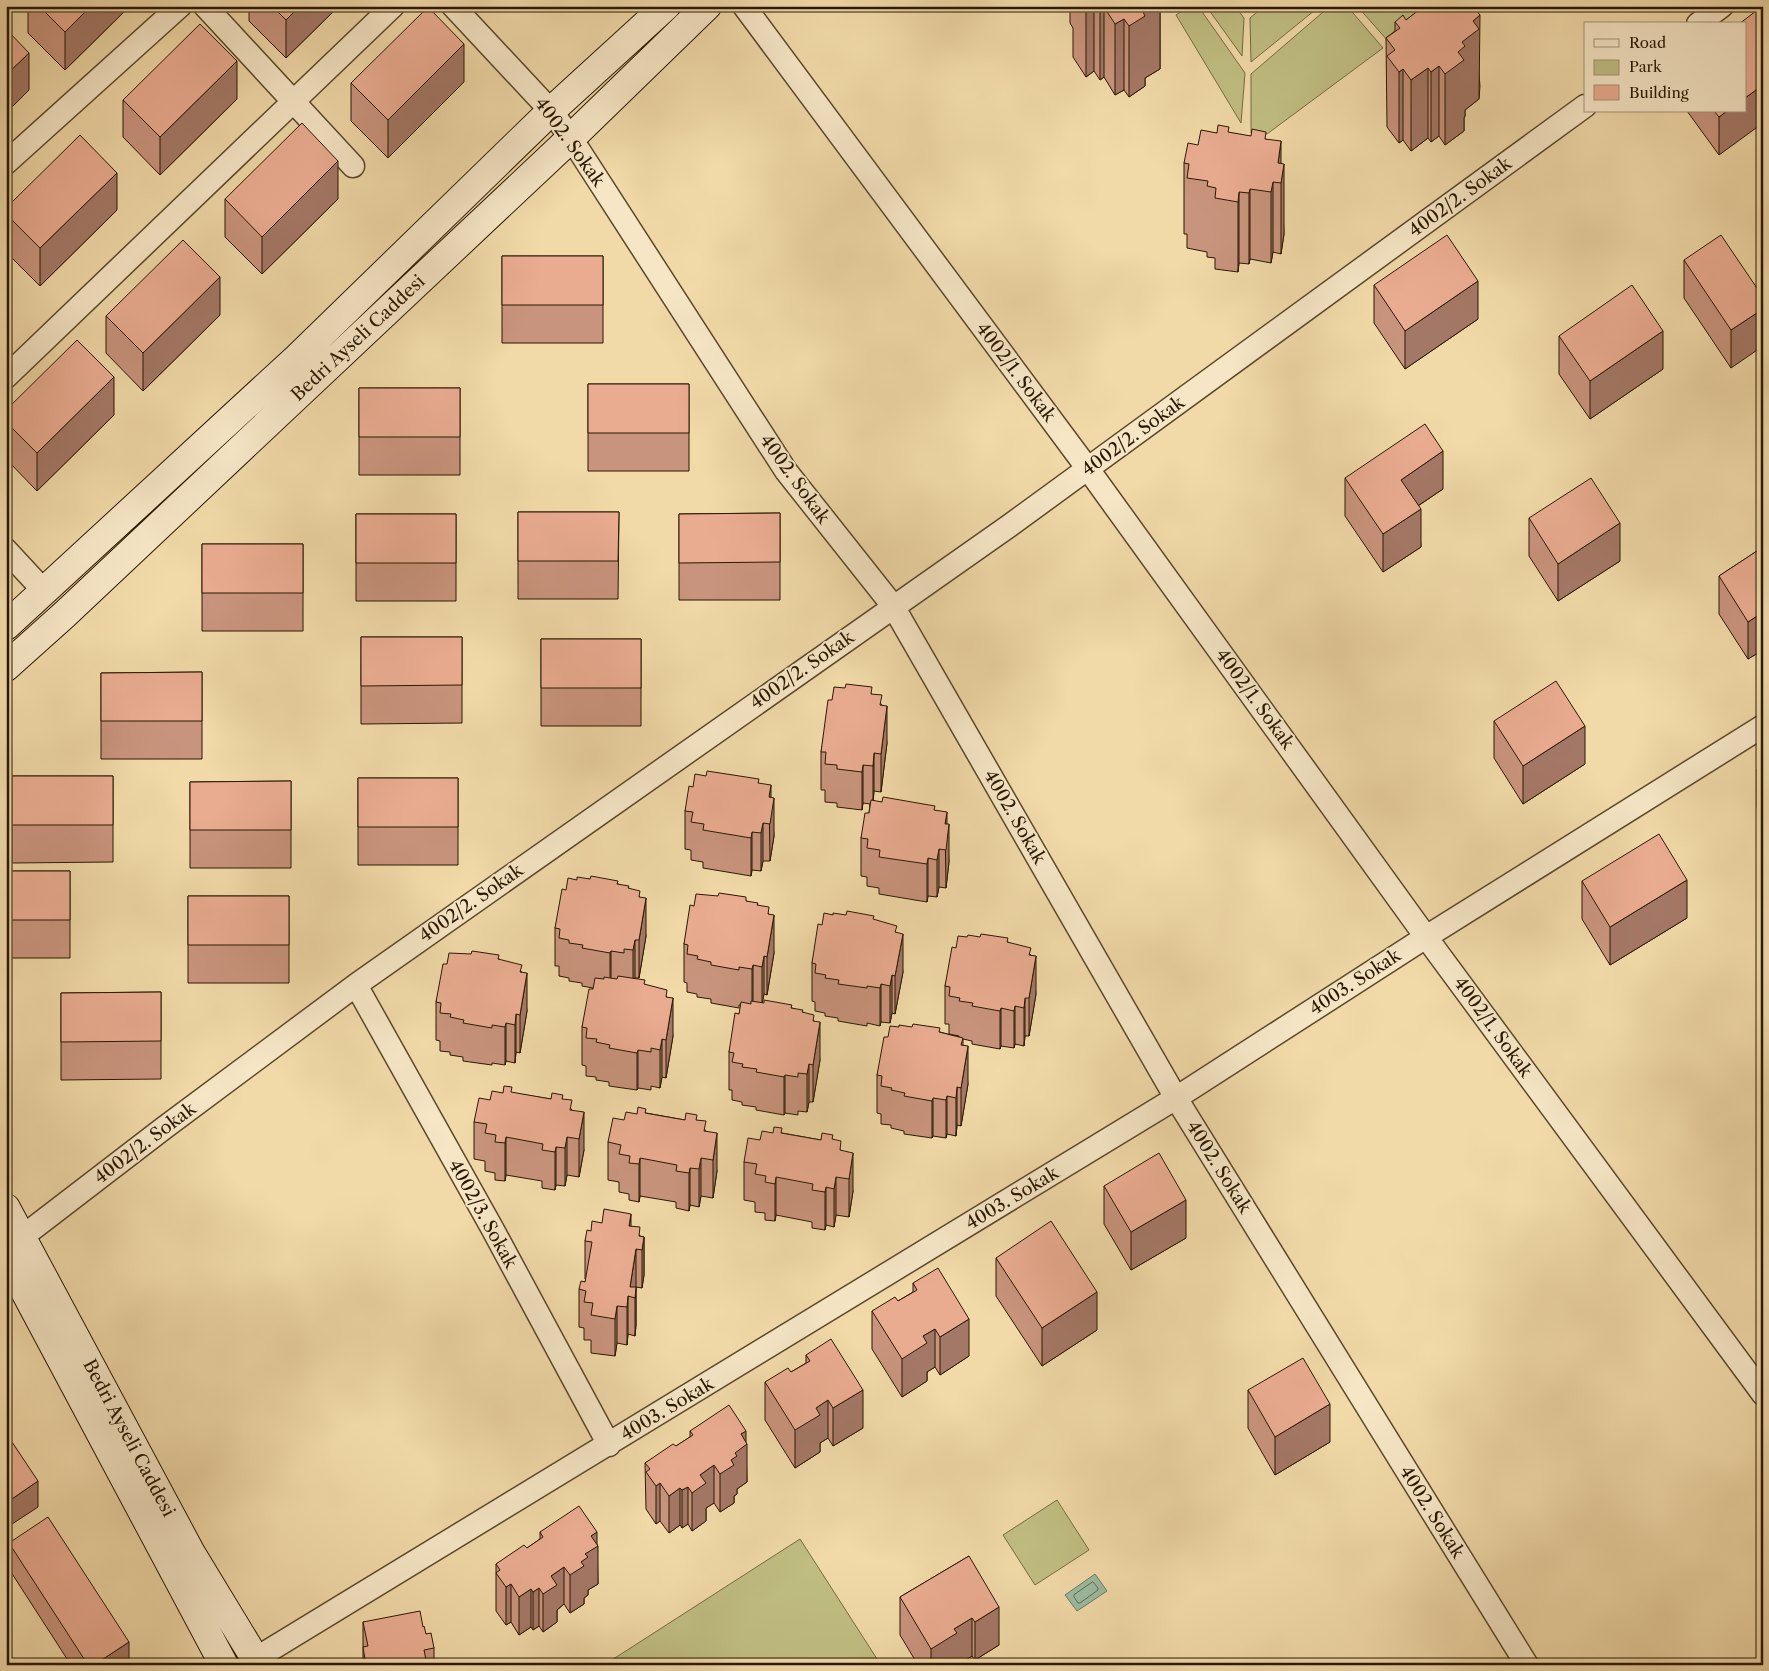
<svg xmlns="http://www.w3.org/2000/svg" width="1769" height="1671" font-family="'Libre Caslon Text',serif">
<rect width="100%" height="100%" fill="#f1d9a8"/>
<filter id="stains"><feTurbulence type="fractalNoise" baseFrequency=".004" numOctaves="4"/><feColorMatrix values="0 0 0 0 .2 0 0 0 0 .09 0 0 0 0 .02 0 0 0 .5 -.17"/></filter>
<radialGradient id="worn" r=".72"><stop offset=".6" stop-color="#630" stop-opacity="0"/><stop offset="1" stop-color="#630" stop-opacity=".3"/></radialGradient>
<path fill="#c0be83" stroke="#746b42" d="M1189 6H1198L1245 73 1241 123 1176 15Z
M1206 6H1235L1244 18 1242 56Z
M1264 6H1320L1251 62 1250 18Z
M1330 6H1347L1383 48 1267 134H1259L1251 133V74Z
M1357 6H1432L1388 41Z
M1057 1500 1089 1550 1035 1585 1003 1535Z
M800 1539 879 1662 876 1665H604Z"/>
<path fill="#9cbba2" stroke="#6e7a61" d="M1095 1574 1107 1591 1077 1611 1065 1595Z"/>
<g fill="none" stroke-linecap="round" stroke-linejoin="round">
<path stroke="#626a51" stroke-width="1" d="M1093 1582 1098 1588V1590L1080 1603H1078L1074 1597V1595Z"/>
<g stroke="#5b482a" stroke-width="25">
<path id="street" d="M205 6 353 166
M453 6 551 111 571 138 786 471 893 606 1176 1098 1527 1665
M744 6 1088 469 1426 937 1763 1394
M1698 24 1722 6
M6 163 180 6
M6 377 393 6
M6 550 44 591
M356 985 492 1228 609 1445
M22 1237 164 1128 356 985 1009 526 1585 106
M255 1659 1176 1098 1426 937 1763 726"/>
</g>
<g stroke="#291800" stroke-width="30">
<path id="secondary" d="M6 626 297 358 551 111 666 6
M6 667 64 615 571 138 707 6
M6 1208 191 1553 259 1665
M6 1256 224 1665"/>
</g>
<use href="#street" stroke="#f6e6c6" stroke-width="22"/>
<use href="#secondary" stroke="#f6e6c6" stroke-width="28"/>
</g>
<path fill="#c9947d" stroke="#291800" d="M28 6H130L65 70 28 33Z
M249 6H339L286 58 249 21Z
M1070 6H1160V69L1145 78V86L1129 97 1124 90 1115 95 1104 77 1100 80 1094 71 1086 77 1073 57V28L1070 23Z
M1421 6H1473L1480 86 1479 99 1465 110V116L1464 118V131L1445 145 1439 136 1431 142 1428 138 1411 151 1403 140 1399 143 1387 127 1386 38 1395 31V22L1406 20 1421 9Z
M1601 6H1615V9Z
M464 82 388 158 351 121V83Z
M237 99 160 175 123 137V100Z
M1687 111H1745L1719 155Z
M1217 133H1229L1266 139 1281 163 1284 234 1281 254 1273 252 1271 263 1250 259 1249 264 1239 263 1238 272 1215 269V258L1207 257V252L1187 248V234H1184V163L1198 145Z
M225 199H338L262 274 225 237Z
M6 208 117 210 40 286 6 252Z
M502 256H603V343H502Z
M1684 260 1763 297 1731 368 1684 298Z
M1374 285 1478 319 1405 369 1374 323Z
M220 315 143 391 106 353V316Z
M1559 336 1663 369 1590 419 1559 374Z
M588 384H689V471H588Z
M359 388H460V475H359Z
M114 415 37 491 6 459V422Z
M1345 478 1443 489 1418 506 1421 547 1383 572 1345 516Z
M518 512H619L618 599H518Z
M780 513V600H679V514Z
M356 514H456V601H356Z
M1529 518 1620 561 1558 601 1529 556Z
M202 544H303V631H202Z
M1763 547V650L1748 659 1719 614V576Z
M361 637H462V723L361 724Z
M541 639H641V726H541Z
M202 672V759H101V673Z
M872 694 882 705 887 743 881 792 874 791 873 801 935 810 947 824 949 862 946 888 939 887 937 897 928 896 927 902 879 894V888L867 886V877L861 876V838L869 813 870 804 863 803 862 810 837 807V803L825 802V790H821V752L832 700Z
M1494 721 1585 764 1523 804 1494 758Z
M1763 765V817L1757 807V769Z
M12 776H113V862L12 863Z
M358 778H458V865H358Z
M291 781V868H190V782Z
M759 784 771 798 774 836 770 861H763L761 871 752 870 751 876 703 868V862L691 860V850L685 849V811L693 787Z
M6 871H70V958H6Z
M590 879 618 884 629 888 640 897 646 936 639 978H635V979L667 997 673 1036 666 1078 662 1077 660 1088 651 1086V1090L638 1088 637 1090 609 1086V1082L596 1080V1077L586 1076V1066L582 1065V1027L593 988 582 986V983L569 981V978L559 976V966H555V928L566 890 577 880Z
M1582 881 1687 918 1610 965 1582 919Z
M188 896H289V983H188Z
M718 896 746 901 758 905 769 914 774 953 767 995 764 994 762 1003 792 1008 803 1012 814 1021 820 1060 813 1102H809L807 1112 798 1111V1115L785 1113 784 1115 756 1110V1107L742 1105V1102L732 1100V1090H729V1052L739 1014 741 1005H739V1008L711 1003V999L697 997V994L687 992V983L684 982V944L694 906Z
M874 920 897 933 903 972 895 1014 892 1013 890 1023 881 1022 880 1026 867 1023V1026L838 1021V1018L825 1016V1013L815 1011V1002L812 1001V963L822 925Z
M1008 942 1031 955 1036 994 1029 1036H1025L1024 1046 1015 1044 1014 1048 1001 1046 1000 1049 972 1044V1041L963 1039V1045L968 1084 961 1126 957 1125 956 1136 947 1134 946 1138 933 1136 932 1138 904 1134V1131L891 1128V1125L881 1124V1114L877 1113V1075L888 1037 940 1032 959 1037V1036L949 1034V1024H945V986L956 948Z
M499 959 522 972 527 1011 520 1053 516 1052 515 1063 506 1061 505 1065 492 1063V1065L463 1061V1057L450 1055V1052L440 1051V1041L436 1040V1002L447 964Z
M161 992V1079L61 1080V993Z
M503 1093H512L551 1099H563L572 1110 584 1150 579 1177 567 1175 565 1186 556 1185 555 1190 542 1188V1181L506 1175 505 1181 495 1180V1173L485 1171V1161L474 1159V1122L490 1100Z
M646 1113 685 1120H697L706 1131 717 1171 713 1198 701 1196 699 1207 690 1205 689 1211 676 1208V1202L640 1196 639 1202 629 1200V1194L619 1192V1182L608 1180V1142L624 1120 637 1114Z
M773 1133H782L821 1140 833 1139 841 1151 853 1191 849 1217 836 1215 834 1227 826 1225 825 1230 812 1228V1222L776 1215 775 1221 765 1220V1213L755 1212V1202L744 1200V1162L760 1140Z
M1104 1186 1186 1238 1131 1270 1104 1224Z
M602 1223 631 1226 640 1236 644 1237V1275L642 1288 636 1287V1325L635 1336 628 1334 627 1345 617 1343 615 1356 591 1353V1340H584V1328L579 1327V1289L585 1282 586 1279H585V1241L591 1231Z
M996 1258 1097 1330 1042 1366 996 1296Z
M913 1283 969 1356 940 1375 935 1367 927 1372V1381L902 1397 872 1349V1311L898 1301 913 1292Z
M806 1355 863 1428 833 1446 828 1438 820 1443V1452L795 1468 765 1420V1382L791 1372 806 1363Z
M1248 1390 1330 1442 1275 1475 1248 1428Z
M690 1431 746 1443 747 1482 737 1489V1494L734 1496V1503L720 1512 714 1503 706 1508V1521L692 1531 688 1524 682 1528 680 1525 669 1533 660 1521 656 1524 646 1509 645 1463 676 1446 690 1437Z
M540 1532 597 1544 598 1584 588 1590V1595L584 1598V1604L570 1613 564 1604 557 1610V1622L543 1632 539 1626 533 1630 531 1627 519 1635 511 1622 506 1625 496 1611V1564L527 1548 540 1539Z
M9 1543 129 1665H71L9 1569Z
M969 1556 999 1645 975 1660 972 1656 958 1665H918L900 1635V1597Z
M363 1622 423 1627 426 1634 434 1648V1665H363Z"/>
<path fill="#a47866" stroke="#291800" d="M91 6H130L65 70V32Z
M300 6H339L286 58V20Z
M1086 6H1094V71L1086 77Z
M1148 6H1160V69L1145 78V86L1129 97V26L1142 10Z
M1104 7V77L1100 80V9Z
M1480 15 1479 99 1465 110V116L1464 118V131L1445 145V74L1473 21Z
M1124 19V90L1115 95V24Z
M464 44V82L388 158V120Z
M29 53V90L6 113V75Z
M237 61V99L160 175V137Z
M1439 66V136L1431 142V72Z
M1428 68V138L1411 151V80Z
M1403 69V140L1399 143V72Z
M1763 85V123L1719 155V117L1727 111H1745V98Z
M1281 141V182L1284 164V234L1281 254V183L1278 163Z
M338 161V199L262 274V237Z
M117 173V210L40 286V248Z
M1273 182V252L1271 263V192Z
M1250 189V259L1249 264V193Z
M1239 192V263L1238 272V202Z
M8 270V308L6 310V272Z
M220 277V315L143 391V353Z
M1478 281V319L1405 369V331Z
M1763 309V346L1731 368V330Z
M1663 331V369L1590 419V381Z
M114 377V415L37 491V453Z
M1443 451V489L1401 517V480Z
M1421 509V547L1383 572V534Z
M1620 523V561L1558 601V564Z
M1763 612V650L1748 659V622Z
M887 706V743L881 792V754Z
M1585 726V764L1523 804V766Z
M874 753V791L873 804V766Z
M863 765V803L862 810V772Z
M771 785V813L774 798V836L770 861 769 797Z
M947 812V839L949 824V862L946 888 945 824Z
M763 823V861L761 871V833Z
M752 832V870L751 876V838Z
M939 849V887L937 897V860Z
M928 858V896L927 902V864Z
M1687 880V918L1610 965V927Z
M646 898V936L639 978V940Z
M774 915V953L767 995V957Z
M903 934V972L895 1014V976Z
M635 940V978L633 988V950Z
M611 951V988L610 991V953Z
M764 956V994L762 1005V967Z
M1036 956V994L1029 1036V998Z
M753 965V1003L752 1007V969Z
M527 973V1011L520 1053V1015Z
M892 975V1013L890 1023V986Z
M881 984V1022L880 1026V988Z
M673 998V1036L666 1078V1040Z
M1025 998V1036L1024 1046V1008Z
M1015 1006V1044L1014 1048V1011Z
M1001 1008V1046L1000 1049V1011Z
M516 1014V1052L515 1063V1025Z
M820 1022V1060L813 1102V1065Z
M506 1023V1061L505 1065V1027Z
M662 1039V1077L660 1088V1050Z
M968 1046V1084L961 1126V1088Z
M638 1050V1088L637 1090V1053Z
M809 1064V1102L807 1112V1074Z
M785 1075V1113L784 1115V1077Z
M957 1087V1125L956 1136V1098Z
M947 1096V1134L946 1138V1100Z
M933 1098V1136L932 1138V1101Z
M584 1112V1150L579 1177V1139Z
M717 1133V1171L713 1198V1160Z
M506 1137V1175L505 1181V1143Z
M567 1137V1175L565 1186V1148Z
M556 1147V1185L555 1190V1152Z
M853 1153V1191L849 1217V1179Z
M640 1158V1196L639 1202V1164Z
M701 1158V1196L699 1207V1169Z
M690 1168V1205L689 1211V1173Z
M776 1177V1215L775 1221V1184Z
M836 1177V1215L834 1227V1189Z
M826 1187V1225L825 1230V1192Z
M1186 1200V1238L1131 1270V1232Z
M631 1214V1251L629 1226Z
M644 1237V1275L642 1288V1250Z
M636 1249V1287L635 1298 630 1287Z
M636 1287V1325L635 1336V1298Z
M1097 1292V1330L1042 1366V1328Z
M628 1296V1334L627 1345V1307Z
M617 1306V1343L615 1356V1319Z
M969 1319V1356L940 1375V1337Z
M935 1329V1367L927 1372V1381L902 1397V1359L923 1336Z
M863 1390V1428L833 1446V1408Z
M828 1400V1438L820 1443V1452L795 1468V1430L816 1408Z
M1330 1404V1442L1275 1475V1437Z
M746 1431V1445L747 1444V1482L737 1489V1494L734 1496V1503L720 1512V1474L731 1460 735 1453 741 1434Z
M714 1465V1503L706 1508V1521L692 1531V1493L700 1475Z
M38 1481V1507L6 1528V1503Z
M660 1483V1521L656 1524V1486Z
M688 1487V1524L682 1528V1490Z
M680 1488V1525L669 1533V1496Z
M597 1532V1546H598V1584L588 1590V1595L584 1598V1604L570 1613V1575L581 1562 585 1554 591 1536Z
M564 1567V1604L557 1610V1622L543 1632V1594L551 1576Z
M511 1584V1622L506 1625V1587Z
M539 1588V1626L533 1630V1592Z
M531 1589V1627L519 1635V1597Z
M999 1607V1645L975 1660V1622Z
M972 1618V1656L958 1665H931V1649L954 1629Z
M129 1642V1665H94Z"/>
<path fill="#eaac91" stroke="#291800" d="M39 6H91L65 32Z
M272 6H300L286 20Z
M1098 6H1148L1142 10 1145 16 1129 26 1124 19 1115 24 1104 7 1100 9Z
M1424 6H1473L1480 15 1473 21 1479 29 1462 42 1465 46 1458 52 1464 60 1445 74 1439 66 1431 72 1428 68 1411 80 1403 69 1399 72 1387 56 1395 50 1386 38 1400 28 1395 22 1403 15 1406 20Z
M428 7 464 44 388 120 351 83Z
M1756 11 1763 20V85L1745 98V24H1739Z
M200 24 237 61 160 137 123 100Z
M6 29 29 53 6 75Z
M1714 111H1727L1719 117Z
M302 123 338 161 262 237 225 199Z
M1218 125 1229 127 1228 132 1251 136 1252 129 1266 132 1265 139 1281 141 1278 163 1284 164 1281 183 1273 182 1271 192 1250 189 1249 193 1239 192 1238 202 1215 198 1216 188 1207 186 1208 181 1187 178 1189 164 1184 163 1188 143 1198 145 1201 130 1217 133Z
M80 135 117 173 40 248 6 214V208Z
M1447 235 1478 281 1405 331 1374 285Z
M1721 235 1763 297V309L1731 330 1684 260Z
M183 240 220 277 143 353 106 316Z
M502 256H603V305H502Z
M1632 285 1663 331 1590 381 1559 336Z
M77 340 114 377 37 453 6 422V410Z
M588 384H689V433H588Z
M359 388H460V437H359Z
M1425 424 1443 451 1401 480 1421 509 1383 534 1345 478Z
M1591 478 1620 523 1558 564 1529 518Z
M518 512H619L618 561H518Z
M780 513V562L679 563V514Z
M356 514H456V563H356Z
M202 544H303V593H202Z
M1763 547V612L1748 622 1719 576Z
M361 637H462V685L361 686Z
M541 639H641V688H541Z
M202 672V721H101V673Z
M1556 681 1585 726 1523 766 1494 721Z
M846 684 872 687 871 694 882 695 880 705 887 706 881 754 874 753 873 766 863 765 862 772 837 769V765L825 764 826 752H821L828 700H832L834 687 845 688Z
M1763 765V779L1757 769Z
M707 771 759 779 758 783 771 785 769 797 774 798 770 824 763 823 761 833 752 832 751 838 703 830 704 824 691 822 693 812 685 811 689 786 693 787 695 774 706 776Z
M12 776H113V825H12Z
M358 778H458V827H358Z
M291 781V830H190V782Z
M883 797 935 806 934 810 947 812 945 824H949L946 850 939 849 937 860 928 858 927 864 879 857 880 850 867 848 868 839 861 838 865 813H869L871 800 882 802Z
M1659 834 1687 880 1610 927 1582 881Z
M6 871H70V920H6Z
M591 876 618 881 617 884 629 886 628 888 640 891 639 897 646 898 639 940H635L633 950 624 949V953L611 951 610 953 582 948 583 945 569 943V940L559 938 560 929 555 928 562 889 566 890 568 878 577 880V877L590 879Z
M719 893 746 897V901L758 903 757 905 769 907 768 914 774 915 767 957 764 956 762 967 753 965 752 969 739 967V970L711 965V962L697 959 698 956 687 954 688 945 684 944 690 905 694 906 696 894 718 896Z
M188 896H289V945H188Z
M847 911 874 916 873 919 897 926 895 932 903 934 895 976 892 975 890 986 881 984 880 988 867 986V988L838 984 839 980 825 978 826 975 815 973 816 964 812 963 818 924 822 925 824 913 833 915V913L846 915Z
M981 934 1008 938 1007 942 1031 948 1029 955 1036 956 1029 998H1025L1024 1008 1015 1006 1014 1011 1001 1008 1000 1011 972 1006 973 1003 959 1001 960 998 949 996 950 987 945 986 952 947 956 948 958 936 967 937 968 935 980 937Z
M472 951 499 955 498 959 522 965 520 972 527 973 520 1015 516 1014 515 1025 506 1023 505 1027 492 1025V1028L463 1023 464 1020 450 1017 451 1014 440 1013 441 1003 436 1002 443 964H447L449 953 471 954Z
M618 976 645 980 644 984 667 990 666 997 673 998 666 1040 662 1039 660 1050 651 1048V1052L638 1050 637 1053 609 1048 610 1045 596 1042 597 1039 586 1038 587 1028 582 1027 589 989H593L595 978 604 979V977L617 979Z
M161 992V1041L61 1042V993Z
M764 1000 792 1005 791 1008 803 1010 802 1012 814 1015 813 1021 820 1022 813 1065 809 1064 807 1074 798 1073V1077L785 1075 784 1077 756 1072 757 1069 742 1067 743 1064 732 1062 734 1053 729 1052 735 1013 739 1014 741 1002 751 1004V1001L764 1003Z
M913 1024 940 1028 939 1032 963 1038 961 1045 968 1046 961 1088 957 1087 956 1098 947 1096 946 1100 933 1098 932 1101 904 1096 905 1093 891 1090 892 1088 881 1086 882 1076 877 1075 884 1037H888L890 1026 899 1027V1025L912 1027Z
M504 1086 512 1087 511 1092 551 1099 552 1093 563 1095 562 1099 572 1100 570 1110 584 1112 579 1139 567 1137 565 1148 556 1147 555 1152 542 1150 543 1144 506 1137 505 1143 495 1142 496 1135 485 1133 487 1124 474 1122 479 1098 490 1100 492 1091 503 1093Z
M638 1107 646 1109 645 1113 685 1120 686 1113 697 1115 696 1120 706 1121 704 1131 717 1133 713 1160 701 1158 699 1169 690 1168 689 1173 676 1171 677 1165 640 1158 639 1164 629 1163 630 1156 619 1154 621 1145 608 1142 613 1118 624 1120 626 1112 637 1114Z
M774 1127 782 1128 781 1133 821 1140 822 1133 833 1135 832 1139 841 1141 840 1150 853 1153 849 1179 836 1177 834 1189 826 1187 825 1192 812 1190 813 1184 776 1177 775 1184 765 1182 766 1176 755 1174 757 1164 744 1162 748 1138 760 1140 762 1131 773 1133Z
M1159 1153 1186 1200 1131 1232 1104 1186Z
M604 1209 631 1214 629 1226 640 1227 639 1236 644 1237 642 1250 636 1249 630 1287H636L635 1298 628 1296 627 1307 617 1306 615 1319 591 1315 593 1303 584 1302 586 1291 579 1289 581 1281 585 1282 592 1242 585 1241 587 1230 591 1231 592 1221 602 1223Z
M1051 1221 1097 1292 1042 1328 996 1258Z
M938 1268 969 1319 940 1337 935 1329 923 1336 927 1343 902 1359 872 1311 895 1297 898 1301 917 1290 913 1283Z
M831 1339 863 1390 833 1408 828 1400 816 1408 820 1415 795 1430 765 1382 788 1368 791 1372 810 1361 806 1355Z
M1303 1358 1330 1404 1275 1437 1248 1390Z
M729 1405 746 1431 741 1434 747 1444 735 1453 737 1456 731 1460 734 1465 720 1474 714 1465 700 1475 706 1483 692 1493 688 1487 682 1490 680 1488 669 1496 660 1483 656 1486 646 1472 650 1469 645 1463 673 1444 676 1446 693 1435 690 1431Z
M6 1433 38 1481 6 1503Z
M579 1506 597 1532 591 1536 598 1546 585 1554 588 1557 581 1562 584 1566 570 1575 564 1567 551 1576 557 1585 543 1594 539 1588 533 1592 531 1589 519 1597 511 1584 506 1587 496 1573 500 1570 496 1564 524 1545 527 1548 543 1537 540 1532Z
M48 1517 129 1642 94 1665H88L9 1543Z
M969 1556 999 1607 975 1622 972 1618 954 1629 957 1633 931 1649 900 1597Z
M420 1611 423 1627 424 1626 426 1634 431 1633 434 1648 424 1650 427 1665H366L363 1647 368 1646 363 1622Z"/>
<g text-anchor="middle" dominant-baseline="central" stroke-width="4" stroke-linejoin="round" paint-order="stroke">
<g font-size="18" fill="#291800" stroke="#f6e6c6">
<text transform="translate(570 142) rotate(54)">4002. Sokak</text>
<text transform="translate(1460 197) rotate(-36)">4002/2. Sokak</text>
<text transform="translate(358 338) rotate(-43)">Bedri Ayseli Caddesi</text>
<text transform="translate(1016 372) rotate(53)">4002/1. Sokak</text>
<text transform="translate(1133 436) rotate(-36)">4002/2. Sokak</text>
<text transform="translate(795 479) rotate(54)">4002. Sokak</text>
<text transform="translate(802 670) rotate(-35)">4002/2. Sokak</text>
<text transform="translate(1255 699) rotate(54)">4002/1. Sokak</text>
<text transform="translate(1015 817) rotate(60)">4002. Sokak</text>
<text transform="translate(471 903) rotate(-35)">4002/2. Sokak</text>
<text transform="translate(1355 982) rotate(-33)">4003. Sokak</text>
<text transform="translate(1493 1027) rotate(54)">4002/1. Sokak</text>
<text transform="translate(145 1143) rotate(-37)">4002/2. Sokak</text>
<text transform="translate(1219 1167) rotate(58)">4002. Sokak</text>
<text transform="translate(1012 1198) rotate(-31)">4003. Sokak</text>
<text transform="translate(483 1214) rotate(61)">4002/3. Sokak</text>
<text transform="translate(667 1409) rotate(-31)">4003. Sokak</text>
<text transform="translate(129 1438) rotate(62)">Bedri Ayseli Caddesi</text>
<text transform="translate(1432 1512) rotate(58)">4002. Sokak</text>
</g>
</g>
<rect width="1769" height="1671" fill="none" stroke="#f1d9a8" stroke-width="25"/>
<rect x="8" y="8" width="1754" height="1656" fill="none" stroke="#291800" stroke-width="2.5"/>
<rect x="12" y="12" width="1744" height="1646" fill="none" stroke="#291800"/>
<rect x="1584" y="22" width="162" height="90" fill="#f6e6c6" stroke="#a49477"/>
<rect x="1594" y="39" width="25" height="8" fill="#f6e6c6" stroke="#a49477"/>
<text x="1629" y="48" font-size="15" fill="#291800">Road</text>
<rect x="1594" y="60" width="25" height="15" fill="#c0be83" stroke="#a49477"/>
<text x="1629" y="72" font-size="15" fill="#291800">Park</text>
<rect x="1594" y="85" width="25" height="15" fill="#eaac91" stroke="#a49477"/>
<text x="1629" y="98" font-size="15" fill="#291800">Building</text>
<rect width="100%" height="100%" filter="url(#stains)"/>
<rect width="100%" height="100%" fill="url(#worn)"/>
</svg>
